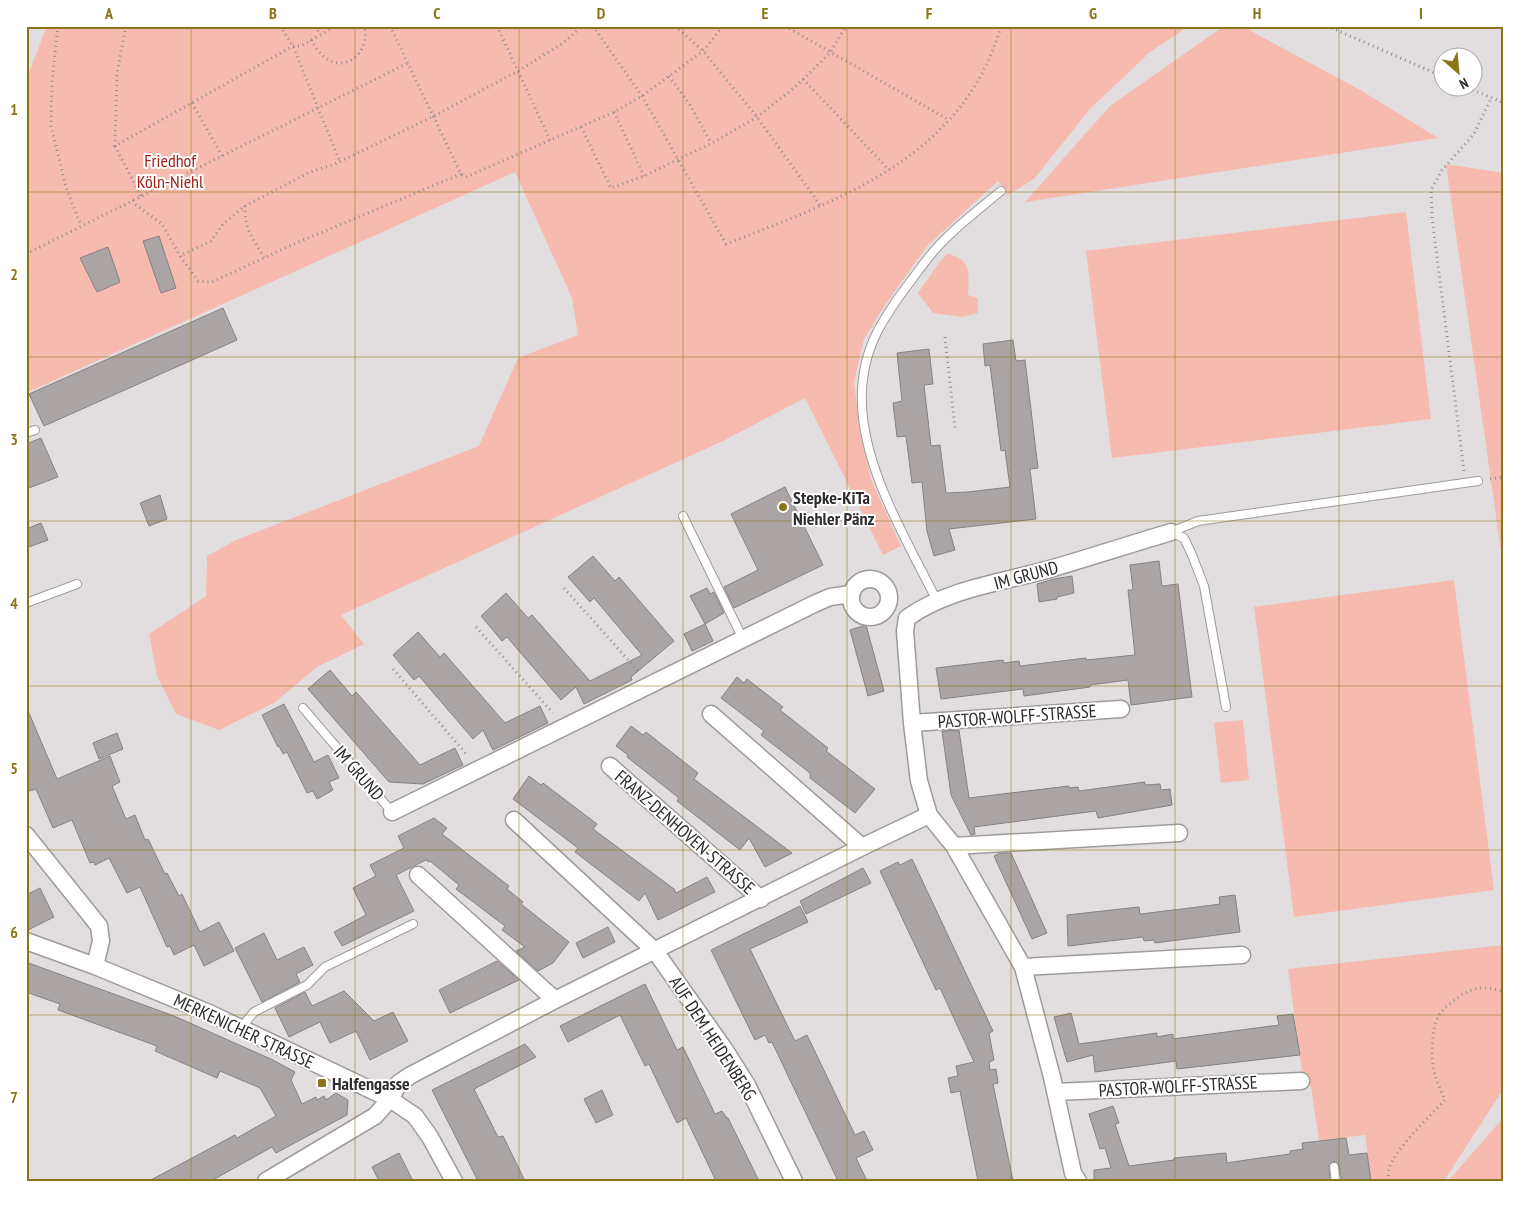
<svg xmlns="http://www.w3.org/2000/svg" width="1530" height="1207" font-family="'PT Sans Narrow',sans-serif">
<rect width="100%" height="100%" fill="#e2dee0"/>
<path fill="#f7baaf" d="M47 26H1189L1150 52 1090 109 1034 179 1008 195 998 181 927 246 885 305 864 339 854 382 860 430 871 479 901 546 883 555 805 398 723 441 341 615 364 644 317 667 274 703 219 730 176 714 157 676 149 634 206 596 207 556 236 540 479 446 518 358 578 335 572 298 515 172 26 393V80Z
M1224 26H1242L1362 91 1438 138 1025 202 1110 106Z
M1446 164 1504 173V571L1496 516Z
M1406 212 1431 419 1112 458 1086 251Z
M947 254C972 258 969 275 968 295L978 298V313L962 317 933 313 918 293 939 263Z
M1454 580 1494 890 1294 917 1254 607Z
M1243 720 1249 780 1221 783 1214 723Z
M1504 945V1088L1444 1181H1371L1365 1135 1319 1141 1311 1086H1304L1288 969Z
M1504 1117V1181H1448Z"/>
<path fill="#aaa4a5" stroke="#868182" d="M159 236 176 288 161 293 143 241Z
M108 247 120 282 97 292 80 258Z
M223 308 237 340 44 426 29 394Z
M1013 340 1016 361 1025 360 1038 468 1030 469 1036 519 949 529 955 550 934 556 927 531 922 482 912 483 906 436 897 437 893 403 902 401 897 353 929 349 933 384 924 385 931 446 940 445 946 493 968 492 1010 487 1005 450 1001 451 990 365 985 366 983 344Z
M41 438 58 477 26 489V444Z
M785 487 823 565 734 608 724 587 758 570 731 514Z
M160 495 167 519 149 526 140 503Z
M41 523 48 540 26 548V529Z
M593 556 615 581 619 577 674 641 631 677 632 680 584 704 576 687 561 700 507 637 502 641 481 616 506 593 528 618 532 615 590 681 642 655 594 598 590 602 568 577Z
M1159 561 1162 586 1178 584 1192 697 1131 705 1128 680 1090 685V687L1024 696 1023 689 941 699 936 668 1003 660 1004 663 1019 661 1020 666 1086 658V660L1135 655 1128 590H1133L1130 565Z
M1072 576 1074 593 1057 597V599L1039 602 1037 584 1054 579Z
M707 588 710 594 714 592 724 613 705 624 690 596Z
M705 624 713 641 692 651 684 634Z
M866 625 884 691 868 696 850 630Z
M418 632 440 657 444 653 505 723 540 706 548 723 493 750 483 730 473 739 419 676 414 680 393 655Z
M330 670 352 696 356 692 420 765 455 748 463 765 423 784 389 782 308 689Z
M737 677 744 683 747 679 783 707 780 710 828 748 826 751 875 789 855 813 810 778V773L761 735 764 731 721 698Z
M284 704 314 762 328 755 339 778 329 782 333 790 317 799 313 791 307 793 287 752 283 754 279 746 278 747 262 715Z
M26 706 57 779 110 756 120 782 112 786 126 819 135 815 145 840 148 839 165 874 167 873 179 896 182 894 200 932 219 922 234 951 204 966 194 945 174 955 170 946 167 947 140 887 127 893 109 858 95 865 94 862 90 863 72 820 53 828 36 789 26 792Z
M631 726 643 735 646 732 698 773 694 779 792 853 765 867 749 838 740 850 677 801 679 798 627 757 628 755 616 746Z
M959 730 969 798 1069 786V788L1078 787 1079 791 1145 782V785L1160 784 1161 790 1170 789 1172 805 1098 818 1096 811 974 827 975 834 971 835 951 795 942 731Z
M117 733 123 749 99 759 93 743Z
M529 776 541 785 543 783 597 824 593 829 674 889 676 893 707 877 715 892 658 920 645 893 639 901 575 852 578 848 513 799Z
M434 818 447 828 442 834 509 886 507 889 523 902 521 904 569 942 553 963 538 971 516 951 525 947 502 930 505 926 456 889 459 885 430 861 429 862 426 860 396 875 414 911 342 946 334 932 366 915 353 888 376 876 370 865 404 848 398 836Z
M1000 853H1011L1047 933 1032 939 994 856Z
M912 859 993 1031 989 1033 994 1060 989 1062 990 1070 996 1069 998 1083 993 1084 1013 1181H978L960 1091 951 1093 948 1078 958 1076 956 1066 974 1062 940 988 936 990 880 871 898 862 900 865Z
M863 868 871 883 806 914 800 901Z
M40 888 54 917 26 931V895Z
M1235 895 1240 932 1155 943 1154 940 1144 941 1143 937 1068 946 1067 915 1139 907 1140 914 1190 908 1220 904 1219 897Z
M800 906 808 922 750 949 795 1041 807 1035 855 1135 864 1131 873 1150 856 1158 867 1181H838L772 1042 769 1043 765 1035 755 1040 711 950Z
M608 927 615 942 583 958 576 943Z
M264 933 277 960 304 947 313 965 296 974 300 982 262 1002 235 948Z
M497 961 519 980 450 1013 439 990Z
M26 962 174 1016 273 1060 295 1072 291 1080 302 1104 316 1097 317 1100 324 1096 326 1100 336 1093 348 1100 347 1115 276 1153 272 1147 211 1181H149L235 1135 237 1138 276 1116 260 1088 220 1071 217 1078 155 1051 157 1046 58 1010 60 1004 26 992Z
M645 984 677 1050 683 1047 715 1114 722 1111 727 1118H728L759 1181H716L686 1118 677 1123 649 1064 645 1066 620 1015 568 1042 560 1026Z
M344 991 374 1021 393 1012 408 1041 370 1060 356 1031 330 1043 320 1022 289 1037 275 1008 305 992 312 1006Z
M1071 1013 1079 1044 1157 1033V1037L1173 1034V1039L1279 1025 1277 1016 1293 1014 1300 1055 1177 1069 1176 1061 1095 1072 1093 1055 1067 1062 1054 1017Z
M525 1044 536 1057 474 1089 498 1137 503 1136 525 1181H478L432 1090Z
M602 1090 613 1115 596 1123 584 1099Z
M1113 1106 1119 1123 1115 1124 1129 1166 1174 1160V1158L1226 1153 1227 1163 1253 1159 1290 1154V1151L1303 1149 1302 1143 1346 1138 1349 1155 1367 1153 1371 1181H1342L1339 1166 1334 1161 1329 1165 1330 1181H1094V1170L1111 1168 1105 1148 1100 1149 1089 1114Z
M399 1153 413 1181H379L372 1167Z"/>
<g fill="none" stroke-linecap="round" stroke-linejoin="round">
<g stroke="#9f9b9d" stroke-width="10">
<path id="lane" d="M26 433 35 430
M683 516 743 639
M1171 532 1198 521 1478 481
M1171 532 1184 538 1192 555 1204 586 1226 707
M937 601C918 563 897 526 882 488 868 453 857 410 864 372 869 341 883 320 901 294 912 280 922 265 933 252 953 229 978 210 1001 191
M26 603 77 584
M303 708 392 812
M241 1028 254 1012 307 985 325 967 413 924
M1334 1167 1336 1181"/>
</g>
<g stroke="#9f9b9d" stroke-width="19">
<path id="street" d="M851 598a19 19 0 1 1 38 0a19 19 0 1 1-38 0Z
M907 618 905 631 912 723 919 781 929 815 954 846 1023 967 1052 1077 1073 1173 1078 1181
M907 618C947 589 1003 582 1050 569 1091 557 1131 544 1171 532
M711 714 862 847
M912 723 1121 709
M610 766 761 899
M392 812 814 604 830 597 851 594
M514 820 655 951 725 1050 747 1085 794 1181
M26 835 99 926 101 941 95 966
M954 846 1179 833
M418 875 555 1000
M26 941 95 966 209 1013 390 1099 415 1116 430 1137 454 1181
M1023 967 1242 955
M1056 1092 1301 1081
M266 1181 375 1116 390 1099 399 1083 411 1075 555 1000 862 847 929 815"/>
</g>
<path stroke="#908d8f" stroke-width="3" stroke-dasharray="1 4" stroke-linecap="butt" d="M58 26 52 80 51 126 66 187 81 226
M126 26 117 73 115 146 293 46H301L336 26
M280 26 293 46 340 162
M316 26 320 35
M390 26 461 174 466 177 614 112 642 96 703 51 723 26
M497 26 550 140
M593 26 642 96 726 244C841 199 963 158 1001 26
M675 26 703 51 757 117 820 205
M785 26 949 120
M1327 26 1442 76
M311 40C315 45 318 52 323 56 344 75 372 52 364 26
M669 76 690 105 711 143
M803 79 889 170
M1468 88 1504 103
M192 103 222 156
M614 112 644 176
M581 127 611 188 644 176 714 142 757 117 794 88 830 53 846 26
M115 146 141 196
M461 174 294 244 212 282 198 281 180 256 211 241 223 224 245 206 310 172 335 164 434 116 518 71 563 43 582 26
M133 200 136 205 162 224 180 256
M245 206C244 227 253 240 264 257
M26 254 408 63
M945 337 955 428
M1464 471 1432 218 1431 190 1442 170 1474 134 1491 98
M1490 479 1504 477
M564 588 638 671
M476 627 553 713
M393 669 467 755
M1388 1181C1388 1177 1388 1172 1389 1169 1393 1151 1432 1114 1445 1100 1442 1092 1437 1083 1435 1075 1431 1060 1431 1031 1438 1017 1443 1008 1452 1002 1460 996 1474 986 1488 986 1504 992"/>
<use href="#lane" stroke="#fff" stroke-width="8"/>
<use href="#street" stroke="#fff" stroke-width="16"/>
</g>
<path fill="none" stroke="#8a7518" stroke-width="1" stroke-opacity="0.55" d="M191 26V1181M355 26V1181M519 26V1181M683 26V1181M847 26V1181M1011 26V1181M1175 26V1181M1339 26V1181M26 192H1504M26 357H1504M26 521H1504M26 686H1504M26 850H1504M26 1015H1504"/>
<g fill="#8a7518" stroke="#fff" stroke-width="2">
<circle cx="783" cy="507" r="5"/>
<rect x="317" y="1078" width="10" height="10" rx="2.5"/>
</g>
<g text-anchor="middle" dominant-baseline="central" stroke-width="4" stroke-linejoin="round" paint-order="stroke">
<g font-size="18" fill="#9c2315" stroke="#fff">
<text x="170" y="160">Friedhof<tspan x="170" dy="21">Köln-Niehl</tspan></text>
</g>
<g font-size="18" font-weight="bold" fill="#2d2b2c" stroke="#fff" text-anchor="start">
<text x="793" y="497">Stepke-KiTa<tspan x="793" dy="21">Niehler Pänz</tspan></text>
<text x="332" y="1083">Halfengasse</text>
</g>
<g font-size="18" fill="#2d2b2c" stroke="#fff">
<text transform="translate(1026 575) rotate(-15)">IM GRUND</text>
<text transform="translate(1017 716) rotate(-4)">PASTOR-WOLFF-STRASSE</text>
<text transform="translate(359 773) rotate(49)">IM GRUND</text>
<text transform="translate(685 832) rotate(41)">FRANZ-DENHOVEN-STRASSE</text>
<text transform="translate(244 1031) rotate(25)">MERKENICHER STRASSE</text>
<text transform="translate(713 1038) rotate(57)">AUF DEM HEIDENBERG</text>
<text transform="translate(1178 1086) rotate(-3)">PASTOR-WOLFF-STRASSE</text>
</g>
</g>
<rect width="1530" height="1207" fill="none" stroke="#ffffff" stroke-width="55"/>
<g transform="translate(1458 72) rotate(153)"><circle r="24" fill="#ffffff" stroke="#abaaab"/>
<path d="M0-4L9 19L0 12L-9 19Z" fill="#8a7518"/>
<text y="-8" font-size="14" font-weight="bold" text-anchor="middle" fill="#2d2b2c">N</text>
</g>
<rect x="28" y="28" width="1474" height="1152" fill="none" stroke="#8a7518" stroke-width="2"/>
<g font-size="16" text-anchor="middle" font-weight="bold" fill="#8a7518">
<text x="109" y="19">A</text>
<text x="273" y="19">B</text>
<text x="437" y="19">C</text>
<text x="601" y="19">D</text>
<text x="765" y="19">E</text>
<text x="929" y="19">F</text>
<text x="1093" y="19">G</text>
<text x="1257" y="19">H</text>
<text x="1421" y="19">I</text>
<text x="14" y="115">1</text>
<text x="14" y="280">2</text>
<text x="14" y="445">3</text>
<text x="14" y="609">4</text>
<text x="14" y="774">5</text>
<text x="14" y="938">6</text>
<text x="14" y="1103">7</text>
</g>
</svg>
